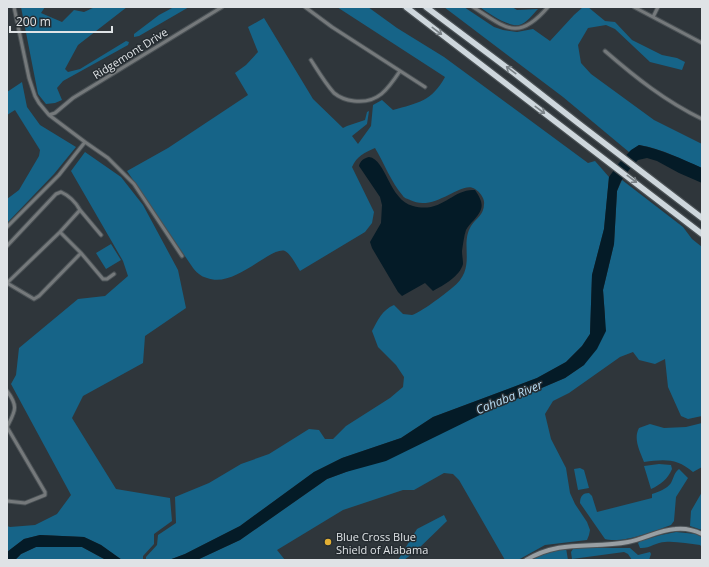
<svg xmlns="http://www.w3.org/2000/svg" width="709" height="567" font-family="'Open Sans',sans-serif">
<rect width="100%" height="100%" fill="#2f363b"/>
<path fill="#166488" d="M21 7H45L41 13 62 22 74 10 84 12 95 7H127L78 45 65 69 68 72 80 69 126 41 129 42 128 45 63 81 57 88 62 100 55 103 46 104 38 94Z
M174 7H189L139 36 134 37V34L159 15Z
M337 7H368L397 28 444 57 588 163 595 161 609 177 604 229 592 275 590 334 582 346 566 362 537 378 433 417 401 438 342 458 314 472 240 526 185 554 169 560H146V557L157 545 158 535 176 523 175 497 209 483 241 464 269 454 309 429 319 430 325 439H333L346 426 390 398 403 387 404 377 396 365 378 347 372 331C378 320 382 310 394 305L403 314C406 314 409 315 412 315 420 313 445 294 452 288 478 268 459 246 471 226 476 218 484 215 484 204 485 199 480 192 475 189 462 179 435 213 410 200 408 199 404 198 403 196 391 182 384 163 375 148 364 153 357 156 352 167L374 212 372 223 365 232 300 271C296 265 291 254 285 251 270 246 235 289 207 278 204 277 201 276 199 274 196 272 193 268 191 265L127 171 168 148 248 95 235 73 246 65 258 52 248 27 264 18 313 99 343 128 347 126 365 120 367 112 369 111 367 124 352 136 358 144 371 126 373 105 382 100 393 110C418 103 432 101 445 77Z
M444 7H464L494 27 503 30 517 32 533 29 550 41 574 15 583 7H588L605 21 615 22 632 40 662 55 677 58 685 62 682 70 650 62 615 29 606 25 588 28 578 45 581 63 591 74 654 120 702 144V168L665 152 649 147 639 145 629 152 563 97Z
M480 7H512L517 10 538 9C533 14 526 24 519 25 508 27 488 13 480 7Z
M22 82 27 107 40 125 76 147 54 174 7 223V199L19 190 39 156 40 150 15 110 7 115V92Z
M85 152 121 177 143 205 178 270 186 308 145 336 143 363 83 396 72 418 116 489 170 498 172 521 154 534V544L143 556V560H122L101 545 84 537 40 535 24 539 7 552V526L10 527 35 525 57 514 71 495 11 384 16 375 19 348 78 299 105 296 128 276 123 261 71 171Z
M622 180 683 227 692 239 702 247V416L688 419 681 416 668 387 665 359 655 364 639 360 633 352 620 357 569 393 553 401 545 414 551 439 566 468 570 493 575 504 587 522 590 530 589 535 587 540 545 545 518 560H505L459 480 453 474 444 473 414 490H403L343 510 277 550 285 560H197L240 540 327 479 346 472 565 378 584 365 605 316 603 290 614 244 617 191Z
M111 244 121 260 106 269 96 253Z
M702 423V467L693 472C677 458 664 459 644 462 640 451 633 439 639 428L650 424 664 428 686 427Z
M659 464 671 465 672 469C668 479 660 485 651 489L644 466Z
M580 468 584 470 589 488 578 490 574 469Z
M679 469 688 478 676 497 674 521 671 525C655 531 621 544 605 539L580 503C580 496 583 493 589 493L592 496 597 512 652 498V494C658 492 667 489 671 483 674 477 674 473 679 469Z
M702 492V530L690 526 691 511Z
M444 515 447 521 416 551 404 560H398L417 529Z
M676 532 696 534 702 537V547L700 545C689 544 676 541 665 542 656 542 649 549 640 548L638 543 640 541 661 535Z
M36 547H82L106 560H15L21 554Z
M566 548 568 560H529L547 551Z
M577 548H630L638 555 650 552 651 554 649 560H632L628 554 624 552 572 559 571 552 573 549Z"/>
<path fill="#041b27" d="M639 145C661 149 682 159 702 168V183L679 173 657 161 647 158 638 160 629 170 621 181 617 191 614 244 603 290 606 331 597 349 584 365 565 378 490 410 386 461 346 472 327 479 240 540 197 560H169L185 554 240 526 314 472 342 458 401 438 433 417 537 378 566 362 582 346 590 334 592 275 604 229 609 177 619 163 631 150Z
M369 157C386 159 389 200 413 206 442 214 453 188 475 190 483 202 485 208 474 220 471 223 468 226 466 230 464 236 463 244 462 251 462 255 463 260 463 264 460 276 444 285 433 291L425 283 402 296 398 292 372 248 370 242 381 223 382 205 380 197 359 166C360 161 364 158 369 157Z
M40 535 84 537 101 545 122 560H106L82 547H36L21 554 15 560H7V552L24 539Z"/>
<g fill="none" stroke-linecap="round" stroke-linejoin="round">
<g stroke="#4b5256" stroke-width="5">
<path id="street" d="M14 7 29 78 35 96 39 103 49 115 85 142 108 158 134 184 182 256
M305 7 332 27 425 87
M473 7C506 28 518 42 548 7
M634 7 702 43
M653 17 658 7
M605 51C635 77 665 101 702 119
M311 60C318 71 325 83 334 93 340 98 346 100 354 101 378 104 388 89 400 71
M49 115 55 113 73 98 222 7
M7 227 59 175 85 142
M60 232 81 253 103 279H107L114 274
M7 246 56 194 61 192C70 196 75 201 80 210
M81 253 39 296 34 299 7 283 60 232 80 210 101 235
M7 391C19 407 15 411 7 427
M7 501 25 503 45 495V492L7 427"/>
</g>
<g stroke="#4b5256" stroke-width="6">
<path id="secondary" d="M526 560C561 539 591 549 628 542 644 539 659 530 675 529 684 528 694 530 702 534"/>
</g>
<g stroke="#4b5256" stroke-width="8">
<path id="highway" d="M406 7 702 234
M426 7 514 73 578 123 702 218"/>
</g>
<use href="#street" stroke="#75797b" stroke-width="3"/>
<use href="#secondary" stroke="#999fa3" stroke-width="4"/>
<use href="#highway" stroke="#ced7dd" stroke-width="5.5"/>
</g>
<defs><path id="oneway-shaft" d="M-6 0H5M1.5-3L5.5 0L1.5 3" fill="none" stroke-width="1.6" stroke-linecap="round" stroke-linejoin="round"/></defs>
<g stroke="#7a8287">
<use href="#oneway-shaft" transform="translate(437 31) rotate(37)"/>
<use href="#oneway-shaft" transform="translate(511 70) rotate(-143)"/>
<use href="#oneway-shaft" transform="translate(540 110) rotate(37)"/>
<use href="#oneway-shaft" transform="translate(632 179) rotate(37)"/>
</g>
<circle fill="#e2af34" stroke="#252c31" stroke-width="1.5" cx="328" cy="542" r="4"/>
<g text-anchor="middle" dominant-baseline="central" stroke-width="3" stroke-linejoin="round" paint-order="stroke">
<g font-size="11" fill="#dfe3e6" stroke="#252c31">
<text transform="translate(130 53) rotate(-32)">Ridgemont Drive</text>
</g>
<g font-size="11" fill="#dfe3e6" stroke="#252c31" text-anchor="start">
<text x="336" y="536">Blue Cross Blue<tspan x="336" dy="13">Shield of Alabama</tspan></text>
</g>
<g font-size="12" font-style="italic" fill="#b7dcf3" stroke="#252c31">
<text transform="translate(509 397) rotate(-22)">Cahaba River</text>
</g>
</g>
<rect width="709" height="567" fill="none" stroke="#dfe3e6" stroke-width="16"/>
<path d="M10 26v6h102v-6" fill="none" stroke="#dfe3e6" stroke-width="2"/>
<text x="16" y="26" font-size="12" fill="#dfe3e6" stroke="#252c31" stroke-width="3" paint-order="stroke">200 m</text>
</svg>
